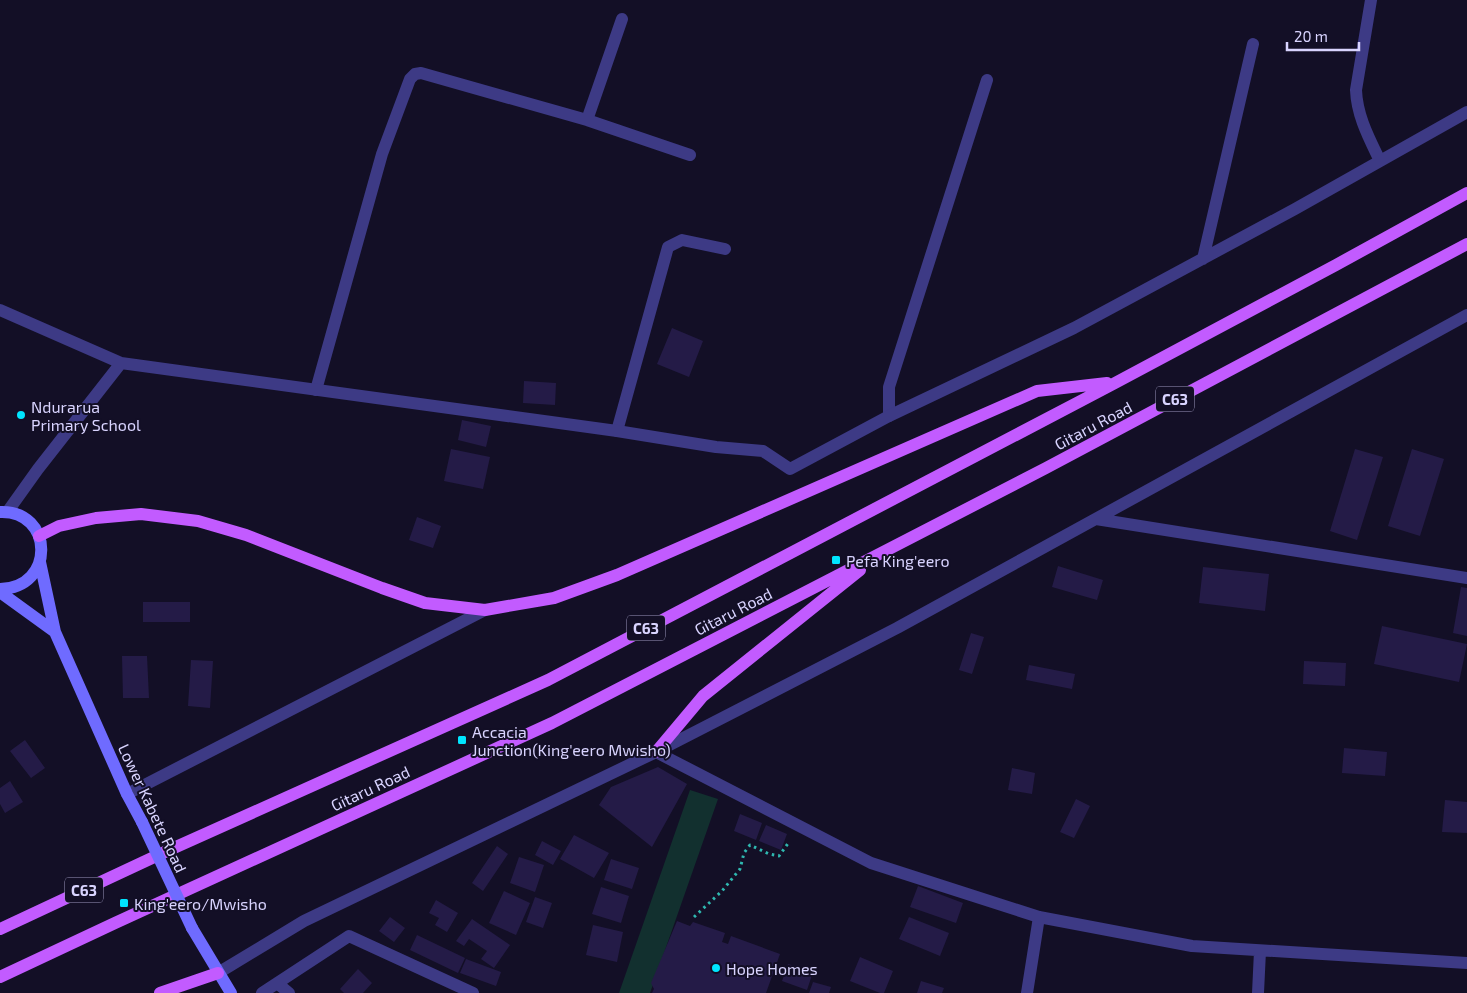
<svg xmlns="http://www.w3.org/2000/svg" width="1467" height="993" font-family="'Exo 2',sans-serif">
<rect width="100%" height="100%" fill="#130f26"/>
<path fill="#12302f" d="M690 790 718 799 650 993H619Z"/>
<path fill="#241b47" d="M672 328 703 341 689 377 657 364Z
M524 381 556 383 555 405 523 403Z
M462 420 491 426 486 447 458 440Z
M451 449 490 457 483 489 444 481Z
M1355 449 1383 457 1357 540 1330 531Z
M1412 449 1444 459 1420 536 1388 526Z
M417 517 441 526 433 548 409 540Z
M1058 566 1103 580 1097 600 1052 587Z
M1203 567 1269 574 1265 611 1199 603Z
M1461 587 1467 588V636L1453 633Z
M143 602H190V622H143Z
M1382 626 1467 644 1459 682 1374 664Z
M971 633 984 637 972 674 959 670Z
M122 656H147L149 698H123Z
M191 660 213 661 210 708 188 706Z
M1304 661 1346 663 1345 686 1303 684Z
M1029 665 1075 674 1072 689 1026 680Z
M25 740 45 768 31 778 10 751Z
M1344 748 1387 752 1385 776 1342 773Z
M658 767 687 784 652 847 599 805 611 787Z
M1012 768 1035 773 1032 794 1008 790Z
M10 781 23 802 5 813 0 804V788Z
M1076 799 1090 806 1074 838 1060 832Z
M1445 800 1467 802V833L1442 832Z
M740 814 762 823 756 840 734 831Z
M766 825 787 834 781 850 759 841Z
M574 835 609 853 594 878 560 859Z
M542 841 561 851 553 865 535 855Z
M497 846 508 854 483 891 472 883Z
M519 857 544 865 535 892 510 883Z
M611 859 639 868 632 889 604 880Z
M918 886 963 903 956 923 910 907Z
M601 887 629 896 621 923 592 914Z
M504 891 530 903 516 935 489 923Z
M535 897 552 903 543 928 526 922Z
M436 900 458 913 447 932 435 925 439 918 429 913Z
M390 917 405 928 394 942 379 931Z
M909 917 949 933 940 956 899 939Z
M472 919 510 945 494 968 481 959 487 951 469 939 464 946 456 941Z
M677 921 690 926 693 922 725 933 722 942 728 944 731 936 780 954 766 993H652L654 989 651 983Z
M593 925 623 932 617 962 586 955Z
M417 935 465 958 458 973 410 950Z
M860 957 893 971 884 993H880L850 981Z
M466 959 501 972 496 986 460 973Z
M788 964 813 972 807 990 782 981Z
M358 969 372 983 363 993H344L340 989Z
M921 981 944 988 942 993H917Z
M813 982 831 987 829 993H809Z"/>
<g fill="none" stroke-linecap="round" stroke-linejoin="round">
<path stroke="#2fb8b0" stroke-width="3" stroke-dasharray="2.5 4" stroke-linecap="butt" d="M694 917 722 891 740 869 744 853 750 845 769 854 779 856 789 842"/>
<path stroke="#3d3a85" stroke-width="12" d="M587 120 622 19
M316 390 382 154 410 79 415 74 421 73 587 120 690 155
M889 416V387L987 80
M617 431 668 247 682 240 725 249
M127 794 485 610"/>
<path stroke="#3d3a85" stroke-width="12" d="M1371 0 1356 90C1357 116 1369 138 1380 161
M1203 259 1253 44
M0 310 121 363
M8 511 38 469 121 363 617 431 716 447 763 451 790 469 889 416 1074 328 1295 209 1467 112
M1096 519 1467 578
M656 752 871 863 1039 917 1192 946 1467 963
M218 973 304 921 656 752 897 628 1467 315
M277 983 289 993
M262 993 349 936 473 993
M1027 993 1039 917
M1258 993 1260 951"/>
<path stroke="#6f6bff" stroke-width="12" d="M0 512C54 510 56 588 0 589
M40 562 55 632 127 794 142 822
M0 592 55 632
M192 928 231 993"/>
<path stroke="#c25bff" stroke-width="12" d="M39 536 59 526 96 518 141 514 198 521 246 535 382 588 425 603 485 610 554 598 617 575 1037 391 1107 383
M656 752 703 696 860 570
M0 929 167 851 548 680 1115 383 1336 265 1467 193
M0 977 115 923 552 723 1046 468 1467 244
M160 993 218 973"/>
<path stroke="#6f6bff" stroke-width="12" d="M142 822 192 928"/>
</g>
<g fill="#00e5ff" stroke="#130f26" stroke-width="2">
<circle cx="21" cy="415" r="5"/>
<rect x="831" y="555" width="10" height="10" rx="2.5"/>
<rect x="457" y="735" width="10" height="10" rx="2.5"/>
<rect x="119" y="898" width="10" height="10" rx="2.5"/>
<circle cx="716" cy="968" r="5"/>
</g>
<g text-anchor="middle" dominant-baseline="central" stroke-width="4" stroke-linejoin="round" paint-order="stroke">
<g fill="#130f26" stroke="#9e99be" stroke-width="1">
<rect x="1156" y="386.5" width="38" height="25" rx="4"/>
<rect x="627" y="615.5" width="38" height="25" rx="4"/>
<rect x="65" y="877.5" width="38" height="25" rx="4"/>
</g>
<g font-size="15" font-weight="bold" fill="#d9d4ff">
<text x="1175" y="399">C63</text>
<text x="646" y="628">C63</text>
<text x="84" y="890">C63</text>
</g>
<g font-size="16" fill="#d9d4ff" stroke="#130f26" text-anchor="start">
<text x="31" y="406">Ndurarua<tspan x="31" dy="18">Primary School</tspan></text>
<text x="846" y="560">Pefa King'eero</text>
<text x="472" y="731">Accacia<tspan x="472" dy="18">Junction(King'eero Mwisho)</tspan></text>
<text x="134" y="903">King'eero/Mwisho</text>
<text x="726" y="968">Hope Homes</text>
</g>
<g font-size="16" fill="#d9d4ff" stroke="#130f26">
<text transform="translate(1093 425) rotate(-28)">Gitaru Road</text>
<text transform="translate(733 611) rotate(-27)">Gitaru Road</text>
<text transform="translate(370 788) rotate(-25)">Gitaru Road</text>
<text transform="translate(153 808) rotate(65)">Lower Kabete Road</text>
</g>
</g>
<path d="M1287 42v8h72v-8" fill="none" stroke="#d9d4ff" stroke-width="2.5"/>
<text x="1294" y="42" font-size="15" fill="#d9d4ff" stroke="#130f26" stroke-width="4" paint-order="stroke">20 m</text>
</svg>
